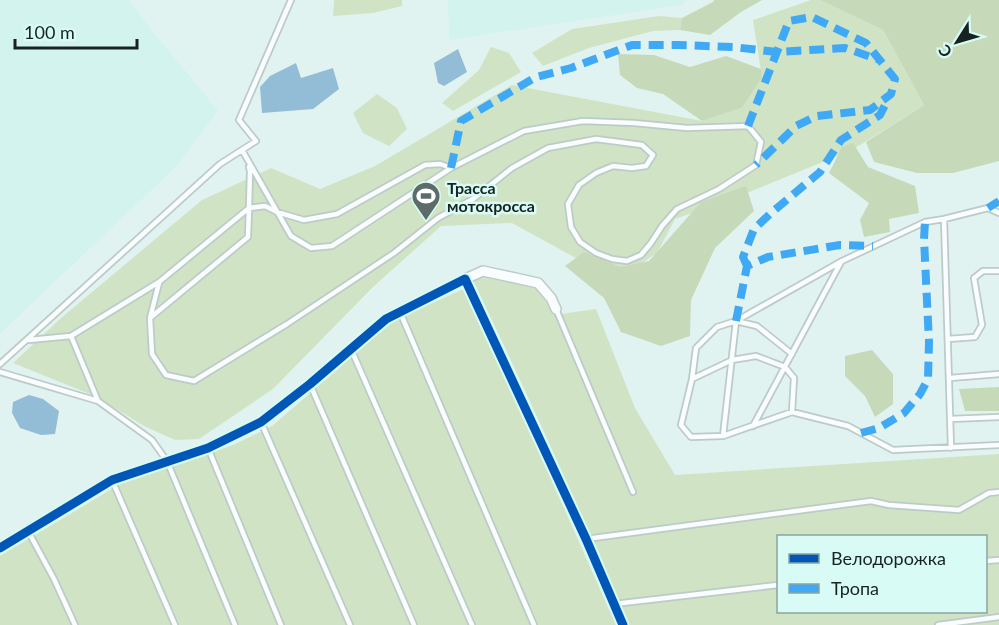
<svg xmlns="http://www.w3.org/2000/svg" width="999" height="625" font-family="Lato,sans-serif">
<rect width="100%" height="100%" fill="#e1f3f0"/>
<path fill="#d3f4ee" d="M0 0H129L159 39 218 110 178 165 0 334Z
M448 0H687L682 5 449 40Z"/>
<path fill="#d0e4c5" fill-rule="evenodd" d="M334 0H402V6L373 13 333 16Z
M811 0H820L883 30 924 105 852 150 732 199 675 219 657 253 616 280 512 223 441 226 373 287 273 389 199 439 175 440 144 426 97 397 13 363 61 318 202 200 271 168 320 189 375 166 512 85 702 121 742 108 762 78 753 20Z
M659 16 682 18 680 30 653 31 589 48 543 66 532 53 572 29Z
M491 47 509 53 521 72 453 111 442 103 479 70Z
M377 94 397 108 407 129 389 146 363 133 353 113Z
M492 275 539 289 553 315 596 309 635 408 675 475 999 454V625H628C580 508 527 394 473 280ZM778 536H986V612H778Z
M466 288 616 625H0V556L120 484 233 445 272 426 360 350 391 321Z"/>
<path fill="#c6dab9" d="M714 0H762L741 12 710 35 680 30 682 18 713 2Z
M820 0H999V161L953 173H917L874 162 866 142 924 105 883 30Z
M618 54 654 55 690 67 726 56 761 69 762 78 742 108 702 121 663 94 637 88 620 75Z
M853 143 868 167 915 186 919 213 889 219 890 232 864 237 860 220 869 203 829 173 842 147Z
M746 186 754 211 715 248 691 300 690 336 661 346 621 332 604 298 565 266 584 252 620 267 649 261 701 202Z
M872 350 893 374V404L875 417 865 396 845 376V356Z
M999 387V411H965L959 389Z"/>
<path fill="#93bcd7" d="M458 49 467 72 444 86 438 83 434 63Z
M296 63 301 78 333 68 339 89 313 109 262 113 260 87 270 76Z
M29 395 43 399 59 411 55 434 41 435 20 428 12 413 13 402Z"/>
<g fill="none" stroke-linecap="round" stroke-linejoin="round">
<g stroke="#bccbc8" stroke-width="8">
<path id="lane" d="M242 150 291 236 311 248 332 246 451 168 524 131 583 121 634 123 687 128 748 126 761 142 756 165 719 189 677 209 662 226 651 243 641 255 627 261 612 259 596 253 580 242 571 227 568 204 579 185 596 173 613 166 632 168 646 166 653 155 642 145 596 139 548 148 512 168 473 199 438 218 394 253 287 324 194 381 166 375 152 354 150 318 248 237 249 208 265 206 277 212 304 220 337 214 425 165 440 164 451 168
M944 219 951 448
M556 309 633 492
M400 312 534 625
M150 318 159 283
M71 336 98 401
M948 339 975 337 982 325 974 278 983 271H999
M29 340 71 336 159 282 249 208 250 171 249 167
M351 349 472 625
M0 364 220 164 256 141 239 120 291 0
M0 372 98 401 152 440 167 461 235 625
M950 378 999 374
M692 379 696 348 717 327 736 321 757 326 792 354
M310 384 414 625
M792 412 794 378 785 367 756 356 732 360 692 379 681 425 691 437 723 436 736 321 842 261 925 222 944 219 988 208 999 213
M950 419 999 417
M261 422 350 625
M753 426 841 262
M723 436 792 412 848 426 893 450 999 445
M208 448 281 625
M112 480 175 625
M28 531 54 579 75 625
M586 539 871 501 889 505 959 510 989 493 999 492
M986 561 999 560
M614 604 778 585
M938 625 999 617"/>
</g>
<g stroke="#bccbc8" stroke-width="12">
<path id="street" d="M465 279 483 271 538 283 551 298 556 309
M0 548 112 480 208 448 261 422 310 384 386 319 465 279 586 539 623 625"/>
</g>
<use href="#lane" stroke="#fafdfd" stroke-width="4.5"/>
<use href="#street" stroke="#fafdfd" stroke-width="9"/>
<path stroke="#3fa9f5" stroke-width="8" stroke-dasharray="15 8" stroke-linecap="butt" d="M748 126 789 21 812 17 866 43 895 79 891 94 870 110 817 116 796 126 756 165
M451 168 461 121 536 77 571 68 632 45H679L733 47 777 52 845 48 880 60
M988 208 999 201
M747 266 743 257 754 229 771 213 820 172 841 140 880 115 888 99
M736 321 747 266 768 257 840 245 873 246
M861 433 879 428 904 413 920 394 928 379 929 342 924 239 925 222"/>
<g stroke="#d9fbf5" stroke-width="13">
<path id="cycleway" d="M0 548 112 480 208 448 261 422 310 384 386 319 465 279 586 539 623 625"/>
</g>
<use href="#cycleway" stroke="#0057b8" stroke-width="9"/>
</g>
<defs>
<g id="stadium-pin" transform="scale(1.5)"><path d="M0 17L-7.5 6A9.5 9.5 0 1 1 7.5 6Z" fill="#5d6c69" stroke="#d9fbf5"/><path d="M0-5a6.5 5 0 1 0 0 10a6.5 5 0 1 0 0-10ZM-3.5-1.8h7v3.6h-7Z" fill="#fff"/></g>
</defs>
<g fill-rule="evenodd">
<use href="#stadium-pin" x="426" y="196"/>
</g>
<g text-anchor="middle" dominant-baseline="central" stroke-width="5" stroke-linejoin="round" paint-order="stroke">
<g font-size="16" font-weight="bold" fill="#162321" stroke="#d9fbf5" text-anchor="start">
<text x="447" y="187">Трасса<tspan x="447" dy="18">мотокросса</tspan></text>
</g>
</g>
<rect x="777" y="535" width="210" height="78" fill="#d9fbf5" stroke="#8ba5a0" stroke-width="1.5"/>
<rect x="789" y="554" width="30" height="9" fill="#0057b8" stroke="#8ba5a0" stroke-width="1.5"/>
<text x="831" y="565" font-size="18" fill="#162321">Велодорожка</text>
<rect x="789" y="584" width="30" height="9" fill="#3fa9f5" stroke="#8ba5a0" stroke-width="1.5"/>
<text x="831" y="595" font-size="18" fill="#162321">Тропа</text>
<g transform="translate(957 42) rotate(233)" stroke="#d9fbf5" stroke-width="4.5" paint-order="stroke">
<path d="M0-4.5L10 22L0 15L-10 22Z" fill="#162321"/>
<text y="-9" font-size="16" font-weight="bold" text-anchor="middle" fill="#162321">С</text>
</g>
<path d="M15 39v9h122v-9" fill="none" stroke="#162321" stroke-width="3"/>
<text x="24" y="39" font-size="18" fill="#162321" stroke="#d9fbf5" stroke-width="4.5" paint-order="stroke">100 m</text>
</svg>
